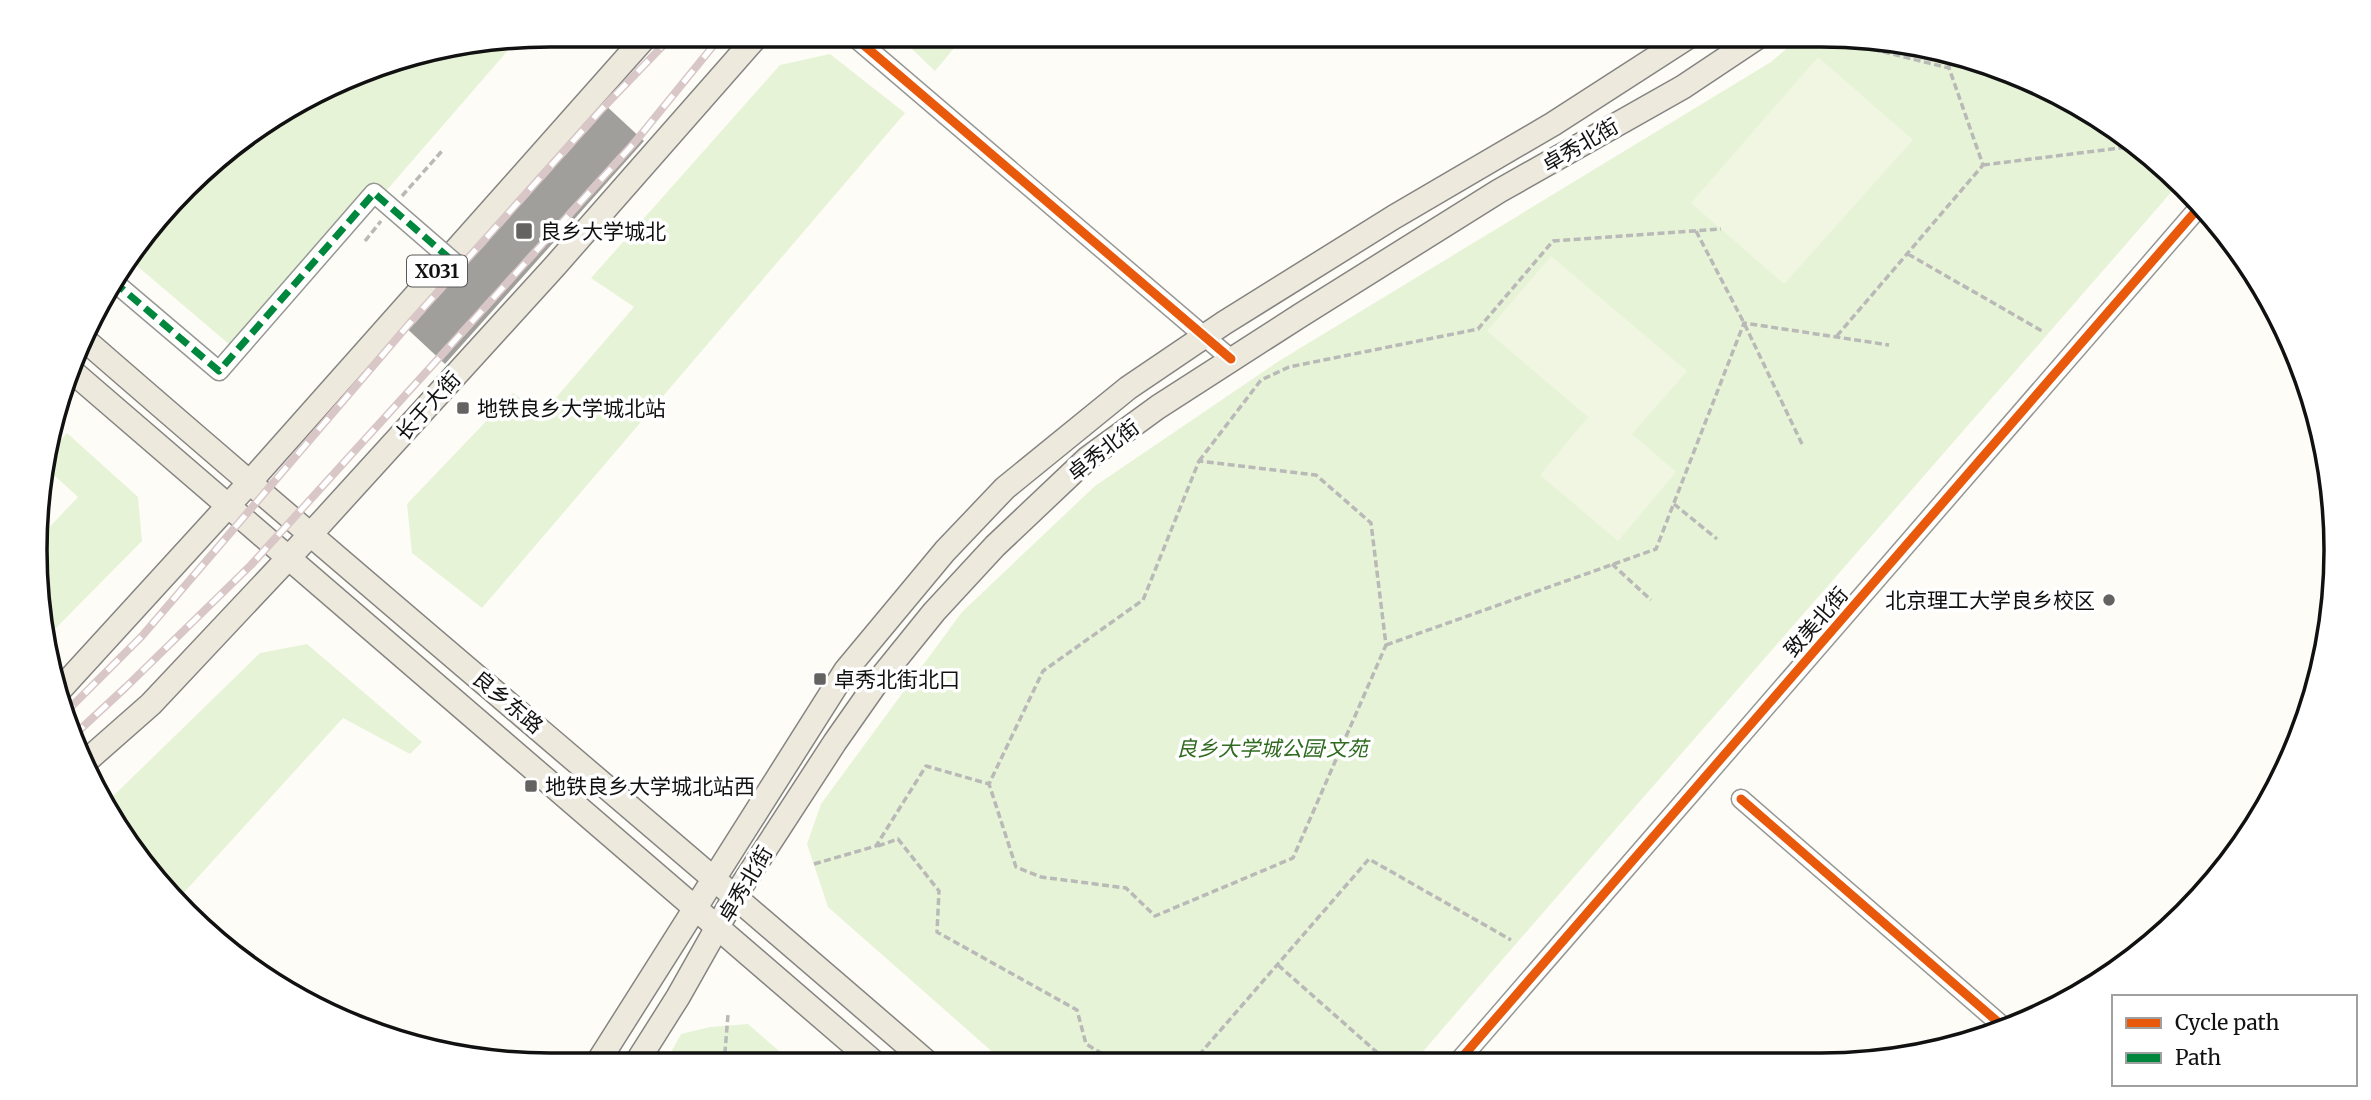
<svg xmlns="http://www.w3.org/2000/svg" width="2371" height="1100" font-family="Merriweather,'Noto Sans SC',serif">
<rect width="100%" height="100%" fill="#fdfcf7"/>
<path fill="#e7f3d7" d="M897 35H965L935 71Z
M1802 35 1921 45 2018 74 2107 122 2180 182C1925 476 1668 767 1414 1062L1005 1063 828 907 807 844 821 804 962 612 1095 486 1279 361 1771 62Z
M516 41 243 356 130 260 211 163 293 104 384 62Z
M830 54 905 113 482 608 412 553 407 504 513 393 542 414 634 307 591 278 780 65Z
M67 433 138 497 142 541 45 639 39 618 42 535 78 497 44 466 45 457Z
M307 644 422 742 410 754 343 718 179 898 103 806 260 653Z
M748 1024 794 1064 664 1065 681 1034 710 1027Z"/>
<path fill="#f0f6e1" d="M1818 57 1913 140 1784 284 1691 203Z
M1551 256 1687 371 1632 434 1676 472 1618 541 1540 475 1588 417 1487 331Z"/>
<path fill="#a19f9c" d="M602 102 644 141 445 364 402 324Z"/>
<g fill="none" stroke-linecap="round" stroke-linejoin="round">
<g stroke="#979795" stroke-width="21">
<path id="minor" d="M852 35 1231 359
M1741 799 2006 1029
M1458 1062 2201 205"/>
</g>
<g stroke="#858482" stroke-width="26">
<path id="major" d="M86 341C365 584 649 821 929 1064
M74 373 876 1064
M57 693 249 483 647 35
M84 763 151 704 310 535 555 266 758 35
M596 1065 846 670 945 551 1005 488 1128 388 1224 323 1394 217 1553 124 1691 35
M635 1065 678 997 735 896 835 742 875 685 934 612 995 546 1088 458 1158 407 1301 315 1499 191 1683 87 1761 35"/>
</g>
<path stroke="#b9b9b8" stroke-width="3.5" stroke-dasharray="7 3.5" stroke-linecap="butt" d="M1834 36 1839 41 1949 68 1983 165 1836 337
M1949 68V53
M1983 165 2136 146
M402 196 442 151
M1696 231 1744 323 1802 444
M365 241 381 221
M1908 254 2042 331
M1199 461 1261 380 1289 367 1478 329 1553 241 1721 229
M1674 504 1717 539
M1612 564 1651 600
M1386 645 1656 549 1744 323 1889 345
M878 846 898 839 939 891 937 932 1077 1010 1086 1044 1118 1063
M814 864 876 846 926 766 989 784 1043 671 1143 600 1199 461 1316 475 1371 523 1386 645 1293 858 1155 916 1126 888 1041 877 1016 867 989 784
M1278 965 1388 1062
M1192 1063 1369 859 1511 940
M724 1064 728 1015"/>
<use href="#minor" stroke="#fffffe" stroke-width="18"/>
<use href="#major" stroke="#ede9dc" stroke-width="23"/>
<g stroke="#d9c6c7" stroke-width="8">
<path id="rail" d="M62 716 142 636 409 324 600 111 673 35
M72 737 126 687 251 565 635 142 722 35"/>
</g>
<use href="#rail" stroke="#fff" stroke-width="5" stroke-dasharray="16" stroke-linecap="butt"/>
<g stroke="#979795" stroke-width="21" stroke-linecap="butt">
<path id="minor-bridge" d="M113 281 219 371 374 193 456 264"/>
</g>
<use href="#minor-bridge" stroke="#fffffe" stroke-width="18"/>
<path stroke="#00873e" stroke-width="7" stroke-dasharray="14 7" stroke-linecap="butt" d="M113 281 219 371 374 193 456 264"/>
<g stroke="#fff" stroke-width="13">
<path id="cycleway" d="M852 35 1231 359
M1741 799 2006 1029
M1458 1062 2201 205"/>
</g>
<use href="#cycleway" stroke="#e8590c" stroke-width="9"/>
</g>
<g fill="#646362" stroke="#fff" stroke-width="2.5">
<rect x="515" y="222" width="18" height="18" rx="3.5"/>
<rect x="456" y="401" width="14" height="14" rx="3.5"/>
<circle cx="2109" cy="600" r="7"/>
<rect x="813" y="672" width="14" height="14" rx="3.5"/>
<rect x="524" y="779" width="14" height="14" rx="3.5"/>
</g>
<g text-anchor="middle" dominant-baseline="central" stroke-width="7" stroke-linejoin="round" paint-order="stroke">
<rect fill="#fff" stroke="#585858" stroke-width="2" x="407" y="255.5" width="60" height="31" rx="5"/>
<g font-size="19" font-weight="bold" fill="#111">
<text x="437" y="271">X031</text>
</g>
<g font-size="21" fill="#111" stroke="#fff">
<text transform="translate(1580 145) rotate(-30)">卓秀北街</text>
<text transform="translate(428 406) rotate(-48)">长于大街</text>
<text transform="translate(1103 450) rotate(-38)">卓秀北街</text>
<text transform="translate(1816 622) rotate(-49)">致美北街</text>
<text transform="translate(508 702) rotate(40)">良乡东路</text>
<text transform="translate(745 884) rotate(-59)">卓秀北街</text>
</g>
<g font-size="21" fill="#111" stroke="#fff" text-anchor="start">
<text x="540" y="231">良乡大学城北</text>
<text x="477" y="408">地铁良乡大学城北站</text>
<text x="2095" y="600" text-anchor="end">北京理工大学良乡校区</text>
<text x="834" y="679">卓秀北街北口</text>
<text x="545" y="786">地铁良乡大学城北站西</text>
</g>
<g font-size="21" font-style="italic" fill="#2f6b1f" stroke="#fff">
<text x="1272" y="748">良乡大学城公园·文苑</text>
</g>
</g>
<path d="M0 0H2371V1100H0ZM550 47H1821A503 503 0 0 1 2324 550V550A503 503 0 0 1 1821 1053H550A503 503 0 0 1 47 550V550A503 503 0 0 1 550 47Z" fill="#fff" fill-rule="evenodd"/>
<path fill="none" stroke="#111" stroke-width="3.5" d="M550 47H1821A503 503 0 0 1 2324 550V550A503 503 0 0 1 1821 1053H550A503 503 0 0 1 47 550V550A503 503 0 0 1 550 47Z"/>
<rect x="2112" y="995" width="245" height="91" fill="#ffffff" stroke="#a0a0a0" stroke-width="2"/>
<rect x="2126" y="1018" width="35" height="10" fill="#e8590c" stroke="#a0a0a0" stroke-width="2"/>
<text x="2175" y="1030" font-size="21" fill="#111111">Cycle path</text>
<rect x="2126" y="1053" width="35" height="10" fill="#00873e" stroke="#a0a0a0" stroke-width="2"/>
<text x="2175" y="1065" font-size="21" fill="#111111">Path</text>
</svg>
